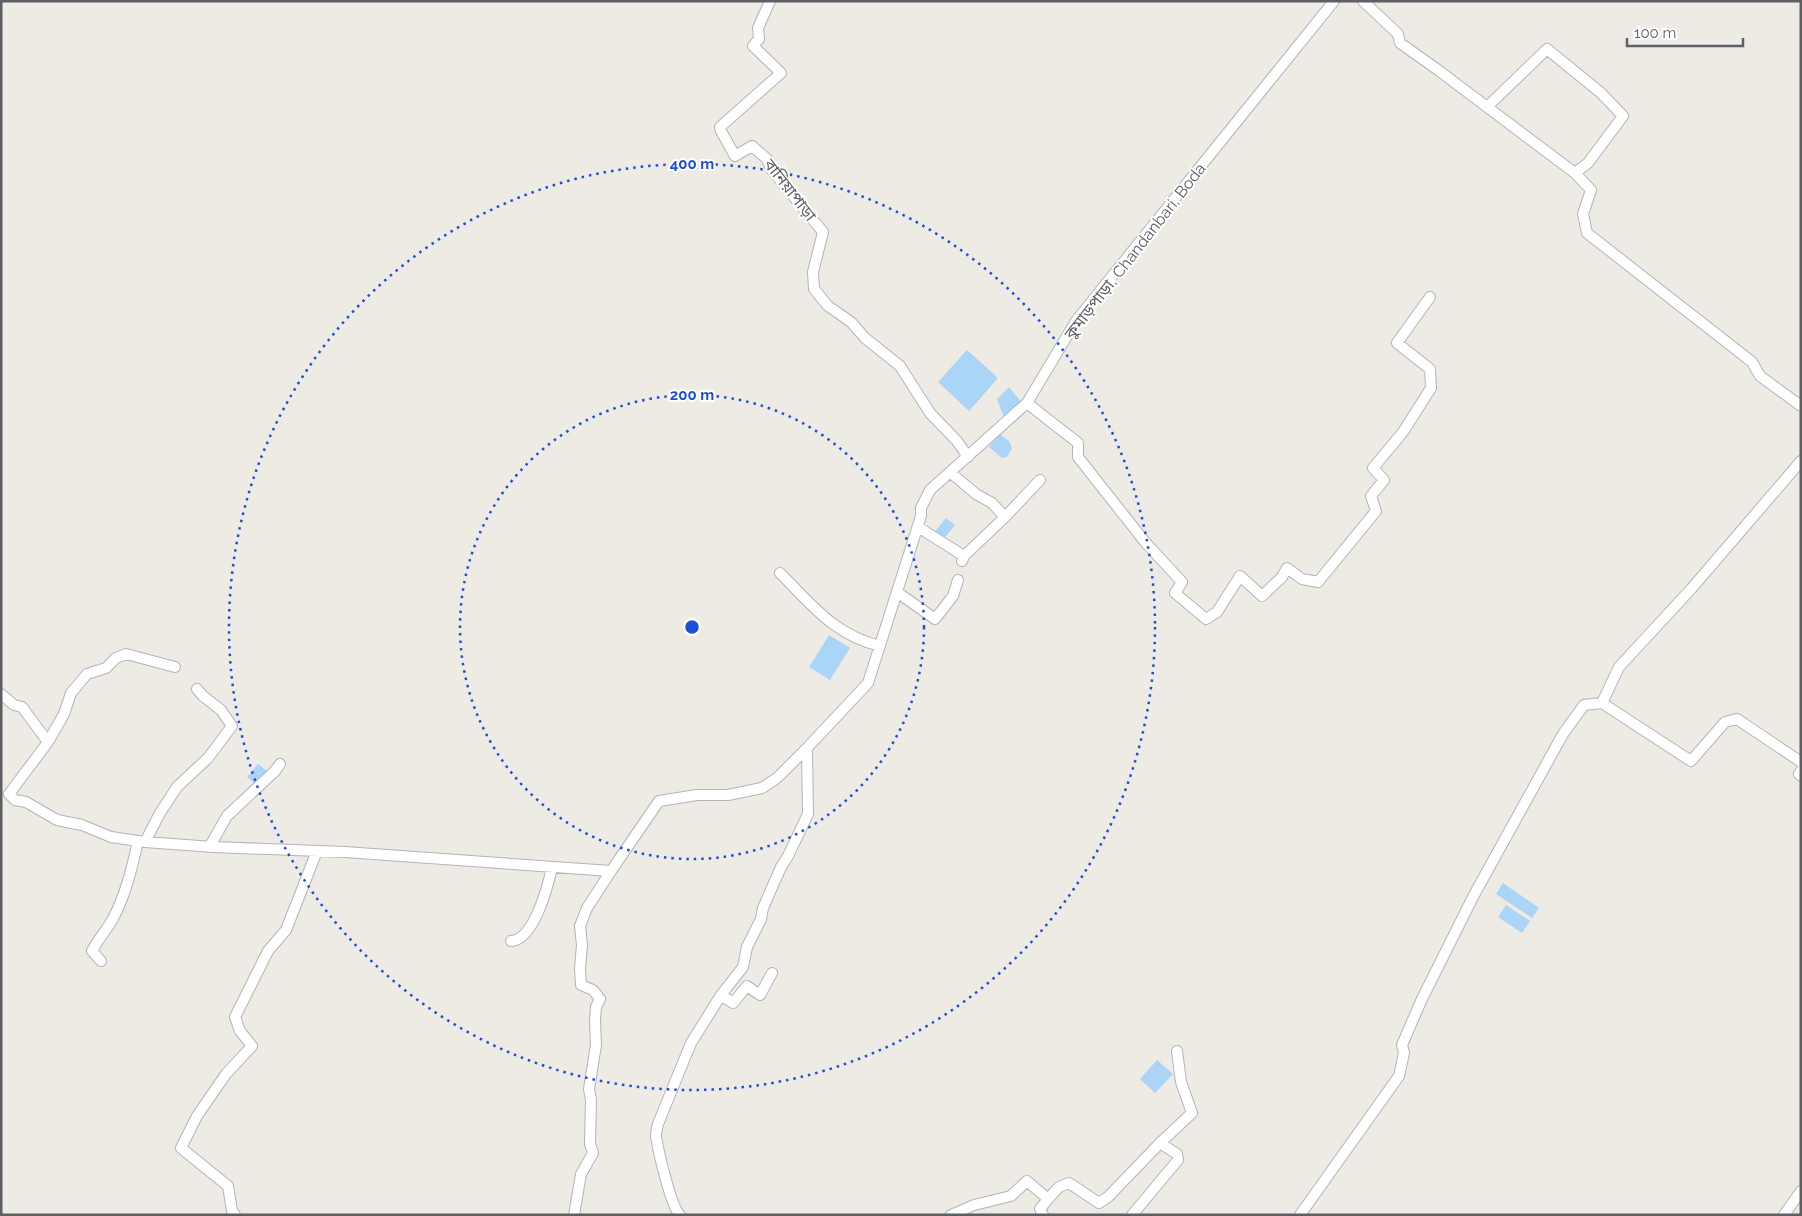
<svg xmlns="http://www.w3.org/2000/svg" width="1802" height="1216" font-family="Raleway,'Noto Sans Bengali',sans-serif">
<rect width="100%" height="100%" fill="#edebe4"/>
<path fill="#aad5f7" d="M967 350 998 378 969 411 938 382Z
M1009 387 1021 402 1004 418 997 399Z
M999 434 1009 441 1012 448 1007 457 1002 458 989 447Z
M946 518 955 525 942 541 933 534Z
M829 635 850 648 830 680 809 667Z
M258 764 267 771 256 784 247 777Z
M1503 883 1539 908 1532 918 1496 894Z
M1506 905 1530 921 1522 933 1498 917Z
M1157 1060 1173 1074 1155 1093 1140 1079Z"/>
<g fill="none" stroke-linecap="round" stroke-linejoin="round">
<g stroke="#b1b4b8" stroke-width="12">
<path id="minor" d="M770 1 758 28 759 39 753 46 781 73 720 127 721 131 735 156 752 146 767 159 771 169 823 232 813 272 814 289 828 306 851 322 865 338 900 366 930 413 957 441 968 457
M1363 1 1398 34 1400 43 1438 70 1575 173 1591 190 1583 214 1587 233 1752 362 1760 376 1801 406
M1487 107 1547 49 1601 93 1623 116 1588 163 1575 173
M1027 403 1078 443V457L1145 542 1182 582 1175 593 1206 619 1217 612 1240 576 1262 596 1282 577 1287 568 1302 579 1318 582 1376 511 1371 496 1384 480 1373 468 1403 432 1431 388 1430 369 1397 343 1430 297
M951 473 976 494 992 503 1005 517 964 556 962 561
M1005 517 1040 480
M918 527 964 556
M780 573C811 604 834 635 880 646
M897 592 935 619 953 596 958 580
M1 694 14 705 22 707 48 742 9 794 15 800 26 802 57 820 82 825 111 837 145 842 213 847 345 852 611 871 659 801 697 795H728L762 788 777 778 807 748 868 683 921 516V508L930 490 1027 403 1076 321 1334 1
M1602 703 1619 667 1692 588 1801 461
M48 742 64 714 71 693 87 674 106 668 116 658 126 654 175 667
M1801 771 1799 774 1801 776
M145 842 160 813 177 787 208 758 232 726 221 710 203 696 197 689
M210 846 227 816 275 771 280 764
M511 941C534 940 548 886 552 867
M101 961 92 951C97 941 105 932 111 922 125 898 132 868 138 841
M721 995 733 1003 747 986 760 995 772 973
M1048 1199 1059 1187 1069 1183 1099 1203 1108 1197 1160 1143
M235 1215 232 1211 228 1186 181 1148 197 1116 226 1074 252 1046 240 1031 235 1017 268 951 286 930 317 851
M574 1215 581 1174 593 1153 590 1144 591 1100 589 1089 596 1045 595 1020 596 1007 600 999 593 990 581 985 580 968 582 945 580 926 587 908 611 871
M680 1215C671 1207 658 1150 656 1136 656 1132 657 1128 658 1124L691 1043 721 995 743 967 747 947 761 919 763 908 781 867 788 856 808 814 807 748
M951 1215 974 1205 1011 1196 1027 1181 1048 1199 1040 1209 1043 1215
M1132 1215 1178 1160 1177 1154 1160 1143 1192 1113 1181 1082 1177 1051
M1300 1215 1399 1076 1404 1053 1402 1045 1421 1001 1474 895 1563 734 1584 705 1602 703 1691 761 1725 722 1737 719 1801 762
M1784 1215 1801 1191"/>
</g>
<use href="#minor" stroke="#fff" stroke-width="10"/>
</g>
<g fill="none" stroke="#1d4ed8" stroke-width="2.5" stroke-dasharray="2.5 5">
<circle cx="692" cy="627" r="232"/>
<circle cx="692" cy="627" r="463"/>
</g>
<g text-anchor="middle" dominant-baseline="central" stroke-width="4" stroke-linejoin="round" paint-order="stroke">
<g font-size="16" fill="#5c5f63" stroke="#fff">
<text transform="translate(790 190) rotate(52)">বানিয়াপাড়া</text>
<text transform="translate(1135 251) rotate(-52)">কুমাড়পাড়া, Chandanbari, Boda</text>
</g>
</g>
<circle cx="692" cy="627" r="8" fill="#1d4ed8" stroke="#fff" stroke-width="2.5"/>
<g font-size="15" text-anchor="middle" font-weight="bold" fill="#1d4ed8" stroke="#fff" stroke-width="4" stroke-linejoin="round" paint-order="stroke">
<text x="692" y="169">400 m</text>
<text x="692" y="400">200 m</text>
</g>
<rect width="1802" height="1216" fill="none" stroke="#5c5f63" stroke-width="5"/>
<path d="M1627 38v8h116v-8" fill="none" stroke="#5c5f63" stroke-width="2.5"/>
<text x="1634" y="38" font-size="15" fill="#5c5f63" stroke="#ffffff" stroke-width="4" paint-order="stroke">100 m</text>
</svg>
